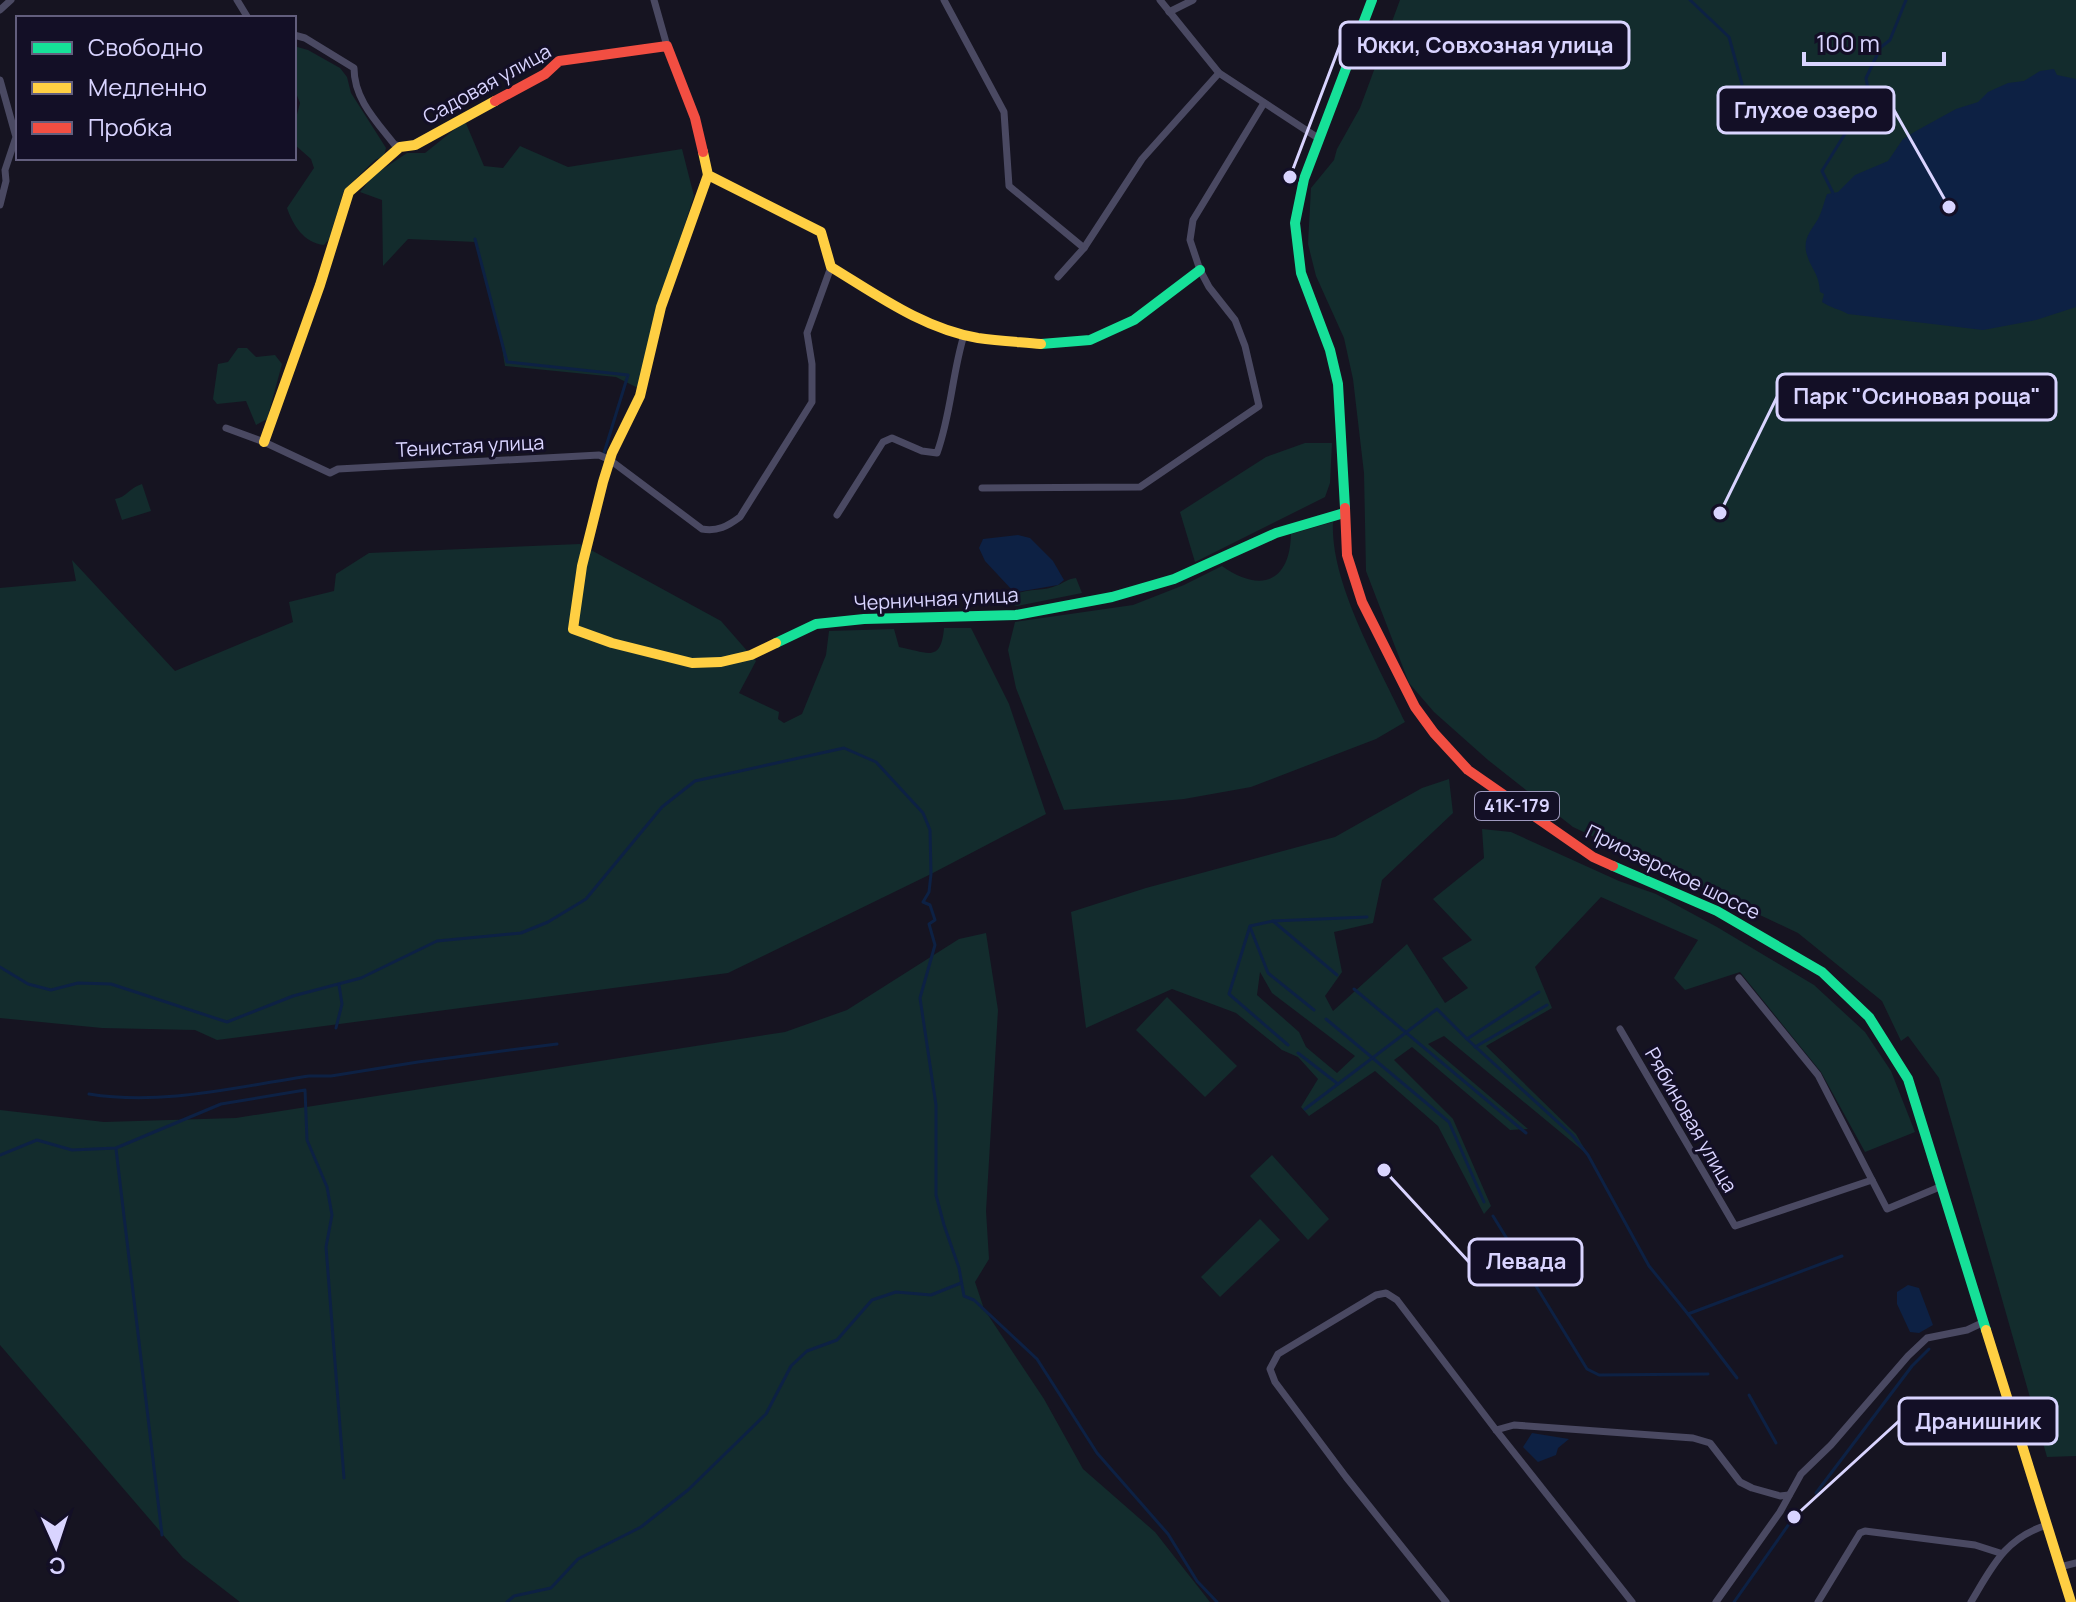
<svg xmlns="http://www.w3.org/2000/svg" width="2076" height="1602" viewBox="0 0 2076 1602" font-family="Manrope,sans-serif">
  <style>
    .green { fill: #132c2d; fill-rule: evenodd }
    .water { fill: #0d2144 }
    .lines { fill: none; stroke-linecap: round; stroke-linejoin: round }
    .stream { stroke: #0d2144; stroke-width: 3 }
    .street { stroke: #4a4962; stroke-width: 7 }
    .fast { stroke: #16e098; stroke-width: 10 }
    .slow { stroke: #ffcf43; stroke-width: 10 }
    .jam { stroke: #f24e42; stroke-width: 10 }
    .labels { text-anchor: middle; stroke-width: 6; stroke-linejoin: round; paint-order: stroke }
    .shield { fill: #130f26; stroke: #9e99be; stroke-width: 2 }
    .shield-label { font-size: 18px; font-weight: bold; fill: #d9d4ff }
    .street-label { font-size: 20px; fill: #d9d4ff; stroke: #130f26 }
    .leader { fill: none; stroke: #d9d4ff; stroke-width: 3 }
    .callout-dot { fill: #d9d4ff; stroke: #130f26; stroke-width: 3 }
    .callout { fill: #130f26; stroke: #d9d4ff; stroke-width: 3 }
    .callout-label { font-size: 22px; text-anchor: middle; font-weight: bold; fill: #d9d4ff }
  </style>
  <rect width="100%" height="100%" fill="#161421"/>
  <g class="green">
    <path d="M 1400,0 L 2076,0 L 2076,1456 L 2047,1457 L 1939,1078 L 1908,1036 L 1901,1041 L 1882,1001 L 1798,933 L 1573,827 L 1488,760 L 1434,712 L 1409,683 L 1366,571 L 1364,473 L 1353,379 L 1344,338 L 1316,276 L 1308,244 L 1311,188 L 1334,160 L 1337,149 L 1360,108 Z"/>
    <path d="M 294,46 L 308,50 L 340,68 L 347,77 L 351,93 L 386,148 L 384,156 L 375,160 L 344,190 L 329,239 L 324,245 C 304,243 293,225 287,208 L 314,168 L 311,159 L 294,144 L 294,126 L 300,103 L 294,88 Z"/>
    <path d="M 465,121 L 484,166 L 503,168 L 520,146 L 568,167 L 682,149 L 694,196 L 652,325 L 638,388 L 616,377 L 505,366 L 500,336 L 476,242 L 408,239 L 383,266 L 382,200 L 360,192 L 374,175 L 407,153 L 425,153 Z"/>
    <path d="M 238,348 L 247,348 L 256,357 L 275,355 L 282,364 L 267,419 L 256,425 L 246,401 L 217,404 L 213,399 L 218,364 L 228,362 Z"/>
    <path d="M 1305,443 L 1332,443 L 1330,483 L 1325,497 L 1195,562 L 1180,512 L 1266,457 Z"/>
    <path d="M 142,484 L 151,511 L 122,520 L 115,499 C 127,497 129,488 142,484 Z"/>
    <path d="M 1333,522 C 1330,583 1379,666 1405,722 L 1376,739 L 1251,787 L 1184,799 L 1064,810 L 1016,688 L 1008,650 L 1015,622 L 1133,605 L 1184,585 L 1222,566 C 1260,593 1290,583 1291,534 Z"/>
    <path d="M 580,544 L 721,621 L 756,661 L 739,693 L 779,712 L 778,719 L 784,723 L 802,714 L 826,655 L 829,631 L 894,629 L 899,647 C 927,652 941,664 944,628 L 971,628 L 1009,704 L 1046,814 L 931,874 L 728,973 L 217,1040 L 195,1030 L 102,1028 L 0,1018 L 0,588 L 76,581 L 72,560 L 175,671 L 293,622 L 289,602 L 334,591 L 336,574 L 369,553 Z"/>
    <path d="M 1076,578 L 1082,593 L 1017,606 L 1010,604 L 1009,599 C 1024,586 1042,593 1058,585 C 1065,582 1068,579 1076,578 Z"/>
    <path d="M 1449,779 L 1453,813 L 1382,880 L 1373,923 L 1334,932 L 1342,972 L 1325,996 L 1333,1011 L 1407,944 L 1445,1003 L 1468,988 L 1442,958 L 1472,940 L 1433,899 L 1484,858 L 1482,829 L 1511,832 L 1619,881 L 1656,894 L 1717,927 L 1814,985 L 1865,1032 L 1891,1071 L 1915,1132 L 1865,1152 L 1821,1072 L 1740,972 L 1685,990 L 1674,978 L 1698,940 L 1601,897 L 1535,967 L 1552,1008 L 1486,1046 L 1576,1134 L 1588,1155 L 1444,1036 L 1428,1044 L 1528,1129 L 1510,1130 L 1412,1047 L 1394,1060 L 1453,1119 L 1491,1206 L 1484,1214 L 1438,1126 L 1375,1071 L 1309,1116 L 1301,1107 L 1318,1079 L 1298,1057 L 1282,1050 L 1236,1013 L 1172,989 L 1086,1028 L 1071,912 L 1146,888 L 1335,837 L 1422,788 ZM 1260,972 L 1272,993 L 1355,1056 L 1337,1073 L 1306,1047 L 1299,1032 L 1257,995 Z"/>
    <path d="M 986,933 L 998,1010 L 986,1211 L 989,1259 L 975,1282 L 984,1309 L 1044,1399 L 1083,1469 L 1155,1532 L 1210,1602 L 240,1602 L 183,1558 L 0,1345 L 0,1110 L 104,1122 L 236,1118 L 785,1032 L 847,1010 L 959,939 Z"/>
    <path d="M 1167,997 L 1237,1066 L 1205,1097 L 1136,1030 Z"/>
    <path d="M 1272,1155 L 1329,1219 L 1308,1240 L 1250,1176 Z"/>
    <path d="M 1260,1219 L 1280,1240 L 1220,1297 L 1201,1277 Z"/>
  </g>
  <g class="water">
    <path d="M 2054,69 L 2057,75 L 2076,79 L 2076,307 L 2036,320 L 1983,330 L 1848,314 C 1839,309 1831,308 1822,302 L 1824,294 L 1820,292 C 1819,273 1812,271 1807,255 C 1802,239 1811,231 1818,219 C 1822,212 1824,202 1827,194 L 1838,192 L 1855,175 L 1888,161 L 1903,139 L 1916,131 L 1956,109 L 1978,102 L 1988,92 L 2008,83 L 2024,81 L 2040,71 Z"/>
    <path d="M 1018,535 L 1030,538 L 1053,561 L 1064,580 L 1058,585 L 1017,592 L 1012,590 L 985,561 L 979,548 L 983,539 Z"/>
    <path d="M 1908,1285 L 1919,1288 L 1933,1325 L 1919,1333 L 1910,1332 L 1897,1304 L 1897,1292 Z"/>
    <path d="M 1532,1433 L 1569,1439 L 1558,1448 L 1556,1455 L 1538,1462 L 1523,1447 Z"/>
  </g>
  <g class="lines">
    <g class="stream">
      <path d="M 1690,0 L 1729,37 L 1742,84"/>
      <path d="M 1833,193 L 1822,171 L 1869,95 L 1866,78 L 1881,47 L 1890,40 L 1906,0"/>
      <path d="M 475,239 L 507,362 L 628,375 L 604,453"/>
      <path d="M 1273,921 L 1337,975"/>
      <path d="M 1250,927 L 1268,973 L 1314,1010"/>
      <path d="M 0,967 L 28,984 L 51,990 L 78,983 L 111,984 L 227,1022 L 293,996 L 361,978 L 437,941 L 521,933 L 548,922 L 586,899 L 662,807 L 695,781 L 844,748 L 876,762 L 923,813 L 930,830 L 931,874 L 929,892 L 923,902 L 930,905 L 935,920 L 929,924 L 935,945 L 920,998 L 936,1105 L 936,1195 L 944,1225 L 959,1268 L 964,1296 L 974,1300 L 1037,1359 L 1097,1453 L 1168,1534 L 1197,1581 L 1217,1602"/>
      <path d="M 1354,989 L 1526,1133"/>
      <path d="M 1326,1019 L 1449,1122 L 1484,1202"/>
      <path d="M 336,1028 L 342,1004 L 339,985"/>
      <path d="M 1467,1039 L 1572,1135 L 1588,1155 L 1649,1266 L 1688,1314 L 1842,1256"/>
      <path d="M 1288,1045 L 1229,994 L 1250,926 L 1273,921 L 1367,917"/>
      <path d="M 1475,1047 L 1547,1005"/>
      <path d="M 1298,1053 L 1338,1084"/>
      <path d="M 89,1094 C 162,1106 236,1087 309,1076 L 331,1076 L 418,1062 L 557,1044"/>
      <path d="M 1305,1109 L 1437,1009 L 1467,1039 L 1539,992"/>
      <path d="M 116,1149 L 162,1535"/>
      <path d="M 0,1155 L 37,1140 L 72,1150 L 116,1148 L 221,1104 L 305,1090 L 307,1140 L 327,1187 L 332,1215 L 326,1247 L 344,1478"/>
      <path d="M 1493,1216 L 1587,1369 L 1599,1375 L 1708,1374"/>
      <path d="M 1688,1314 L 1737,1378"/>
      <path d="M 1749,1395 L 1776,1443"/>
      <path d="M 1816,1493 L 1912,1366 L 1929,1349"/>
      <path d="M 507,1602 L 514,1596 L 551,1588 L 578,1559 L 641,1527 L 688,1490 L 766,1414 L 791,1366 L 807,1351 L 837,1340 L 872,1300 L 896,1292 L 931,1295 L 961,1283"/>
      <path d="M 1734,1602 L 1794,1517"/>
    </g>
    <g class="street">
      <path d="M 237,0 L 248,18"/>
      <path d="M 654,0 L 667,46"/>
      <path d="M 944,0 L 1004,112 L 1009,186 L 1084,248"/>
      <path d="M 1160,0 L 1219,73 L 1318,138"/>
      <path d="M 0,10 L 11,0"/>
      <path d="M 1169,12 L 1193,0"/>
      <path d="M 294,35 L 305,38 L 354,68 C 354,99 376,121 394,144 L 400,147"/>
      <path d="M 0,80 L 16,137 L 5,170 L 6,181 L 0,205"/>
      <path d="M 1058,277 L 1084,248 L 1142,159 L 1219,73"/>
      <path d="M 226,428 L 264,442 L 330,473 L 338,469 L 599,455 L 610,460 L 702,529 C 717,532 728,526 740,517 L 812,402 L 812,364 L 807,333 L 831,267"/>
      <path d="M 982,488 L 1140,487 L 1259,406 L 1245,346 L 1235,320 L 1209,287 L 1200,270 L 1190,240 L 1193,220 L 1264,103"/>
      <path d="M 837,515 L 883,442 L 892,438 L 922,451 L 937,453 C 951,415 952,374 964,335"/>
      <path d="M 1739,978 L 1818,1075 L 1872,1180"/>
      <path d="M 1620,1029 L 1735,1226 L 1872,1180 L 1887,1209 L 1942,1186"/>
      <path d="M 1496,1430 L 1514,1425 L 1693,1438 L 1710,1443 L 1740,1482 L 1752,1488 L 1780,1496 L 1789,1495"/>
      <path d="M 2060,1567 L 2076,1563"/>
      <path d="M 1446,1602 L 1346,1477 L 1275,1382 L 1270,1369 L 1278,1354 L 1376,1295 L 1386,1293 L 1397,1300 L 1496,1430 L 1632,1602"/>
      <path d="M 1716,1602 L 1780,1512 L 1801,1474 L 1831,1445 L 1908,1356 L 1927,1338 L 1967,1330 L 1984,1322"/>
      <path d="M 1818,1602 L 1860,1533 L 1865,1531 L 1975,1545 L 2000,1553"/>
      <path d="M 1971,1602 C 1992,1567 2005,1538 2047,1525"/>
    </g>
    <g class="fast">
      <path d="M 1041,344 L 1090,340 L 1134,320 L 1200,270"/>
      <path d="M 1345,508 L 1338,384 L 1330,350 L 1301,273 L 1295,223 L 1304,179 L 1372,0"/>
      <path d="M 776,643 L 816,624 L 864,619 L 1016,615 L 1112,597 L 1174,579 L 1276,533 L 1344,513"/>
      <path d="M 1613,866 L 1717,911 L 1822,972 L 1869,1017 L 1908,1079 L 1986,1330"/>
    </g>
    <g class="slow">
      <path d="M 703,152 L 708,175 L 821,232 L 831,267 C 877,295 924,329 978,338 C 999,341 1020,342 1041,344"/>
      <path d="M 708,175 L 661,307 L 640,396 L 612,453 L 603,482 L 582,566 L 573,629 L 612,643 L 692,663 L 721,662 L 751,655 L 776,643"/>
      <path d="M 264,442 L 320,285 L 349,192 L 400,147 L 415,145 L 495,101"/>
      <path d="M 1986,1330 L 2071,1602"/>
    </g>
    <g class="jam">
      <path d="M 495,101 L 545,74 L 559,61 L 667,46 L 695,118 L 703,152"/>
      <path d="M 1345,508 L 1347,555 L 1362,602 L 1415,707 L 1434,733 L 1468,770 L 1593,857 L 1613,866"/>
    </g>
  </g>
  <g class="labels">
    <rect class="shield" x="1475" y="792" width="84" height="28" rx="6"/>
    <g class="shield-label">
      <text x="1517" y="812">41К-179</text>
    </g>
    <g class="street-label">
      <text transform="translate(487 84) rotate(-29)" y="7">Садовая улица</text>
      <text transform="translate(470 446) rotate(-3)" y="7">Тенистая улица</text>
      <text transform="translate(936 599) rotate(-3)" y="7">Черничная улица</text>
      <text transform="translate(1673 872) rotate(26)" y="7">Приозерское шоссе</text>
      <text transform="translate(1691 1120) rotate(60)" y="7">Рябиновая улица</text>
    </g>
  </g>
  <path class="leader" d="M1290 177L1340 45M1949 207L1894 110M1720 513L1777 397M1384 1170L1469 1262M1794 1517L1899 1421"/>
  <g class="callout-dot">
    <circle cx="1290" cy="177" r="8"/>
    <circle cx="1949" cy="207" r="8"/>
    <circle cx="1720" cy="513" r="8"/>
    <circle cx="1384" cy="1170" r="8"/>
    <circle cx="1794" cy="1517" r="8"/>
  </g>
  <g class="callout">
    <rect x="1340" y="22" width="289" height="46" rx="8"/>
    <rect x="1718" y="87" width="176" height="46" rx="8"/>
    <rect x="1777" y="374" width="279" height="46" rx="8"/>
    <rect x="1469" y="1239" width="113" height="46" rx="8"/>
    <rect x="1899" y="1398" width="158" height="46" rx="8"/>
  </g>
  <g class="callout-label">
    <text x="1485" y="53">Юкки, Совхозная улица</text>
    <text x="1806" y="118">Глухое озеро</text>
    <text x="1917" y="404">Парк "Осиновая роща"</text>
    <text x="1526" y="1269">Левада</text>
    <text x="1978" y="1429">Дранишник</text>
  </g>
  <rect x="16" y="16" width="280" height="144" fill="#130f26" stroke="#625e7d" stroke-width="2"/>
  <rect x="32" y="42" width="40" height="12" fill="#16e098" stroke="#625e7d" stroke-width="2"/>
  <text x="88" y="56" font-size="24" fill="#d9d4ff">Свободно</text>
  <rect x="32" y="82" width="40" height="12" fill="#ffcf43" stroke="#625e7d" stroke-width="2"/>
  <text x="88" y="96" font-size="24" fill="#d9d4ff">Медленно</text>
  <rect x="32" y="122" width="40" height="12" fill="#f24e42" stroke="#625e7d" stroke-width="2"/>
  <text x="88" y="136" font-size="24" fill="#d9d4ff">Пробка</text>
  <g transform="translate(56 1546) rotate(177)" stroke="#130f26" stroke-width="6" paint-order="stroke">
  <path d="M0-6L14 30L0 20L-14 30Z" fill="#d9d4ff"/>
  <text y="-12" font-size="22" font-weight="bold" text-anchor="middle" fill="#d9d4ff">С</text>
  </g>
  <path d="M1804 52v12h140v-12" fill="none" stroke="#d9d4ff" stroke-width="4"/>
  <text x="1816" y="52" font-size="24" fill="#d9d4ff" stroke="#130f26" stroke-width="6" paint-order="stroke">100 m</text>
</svg>
